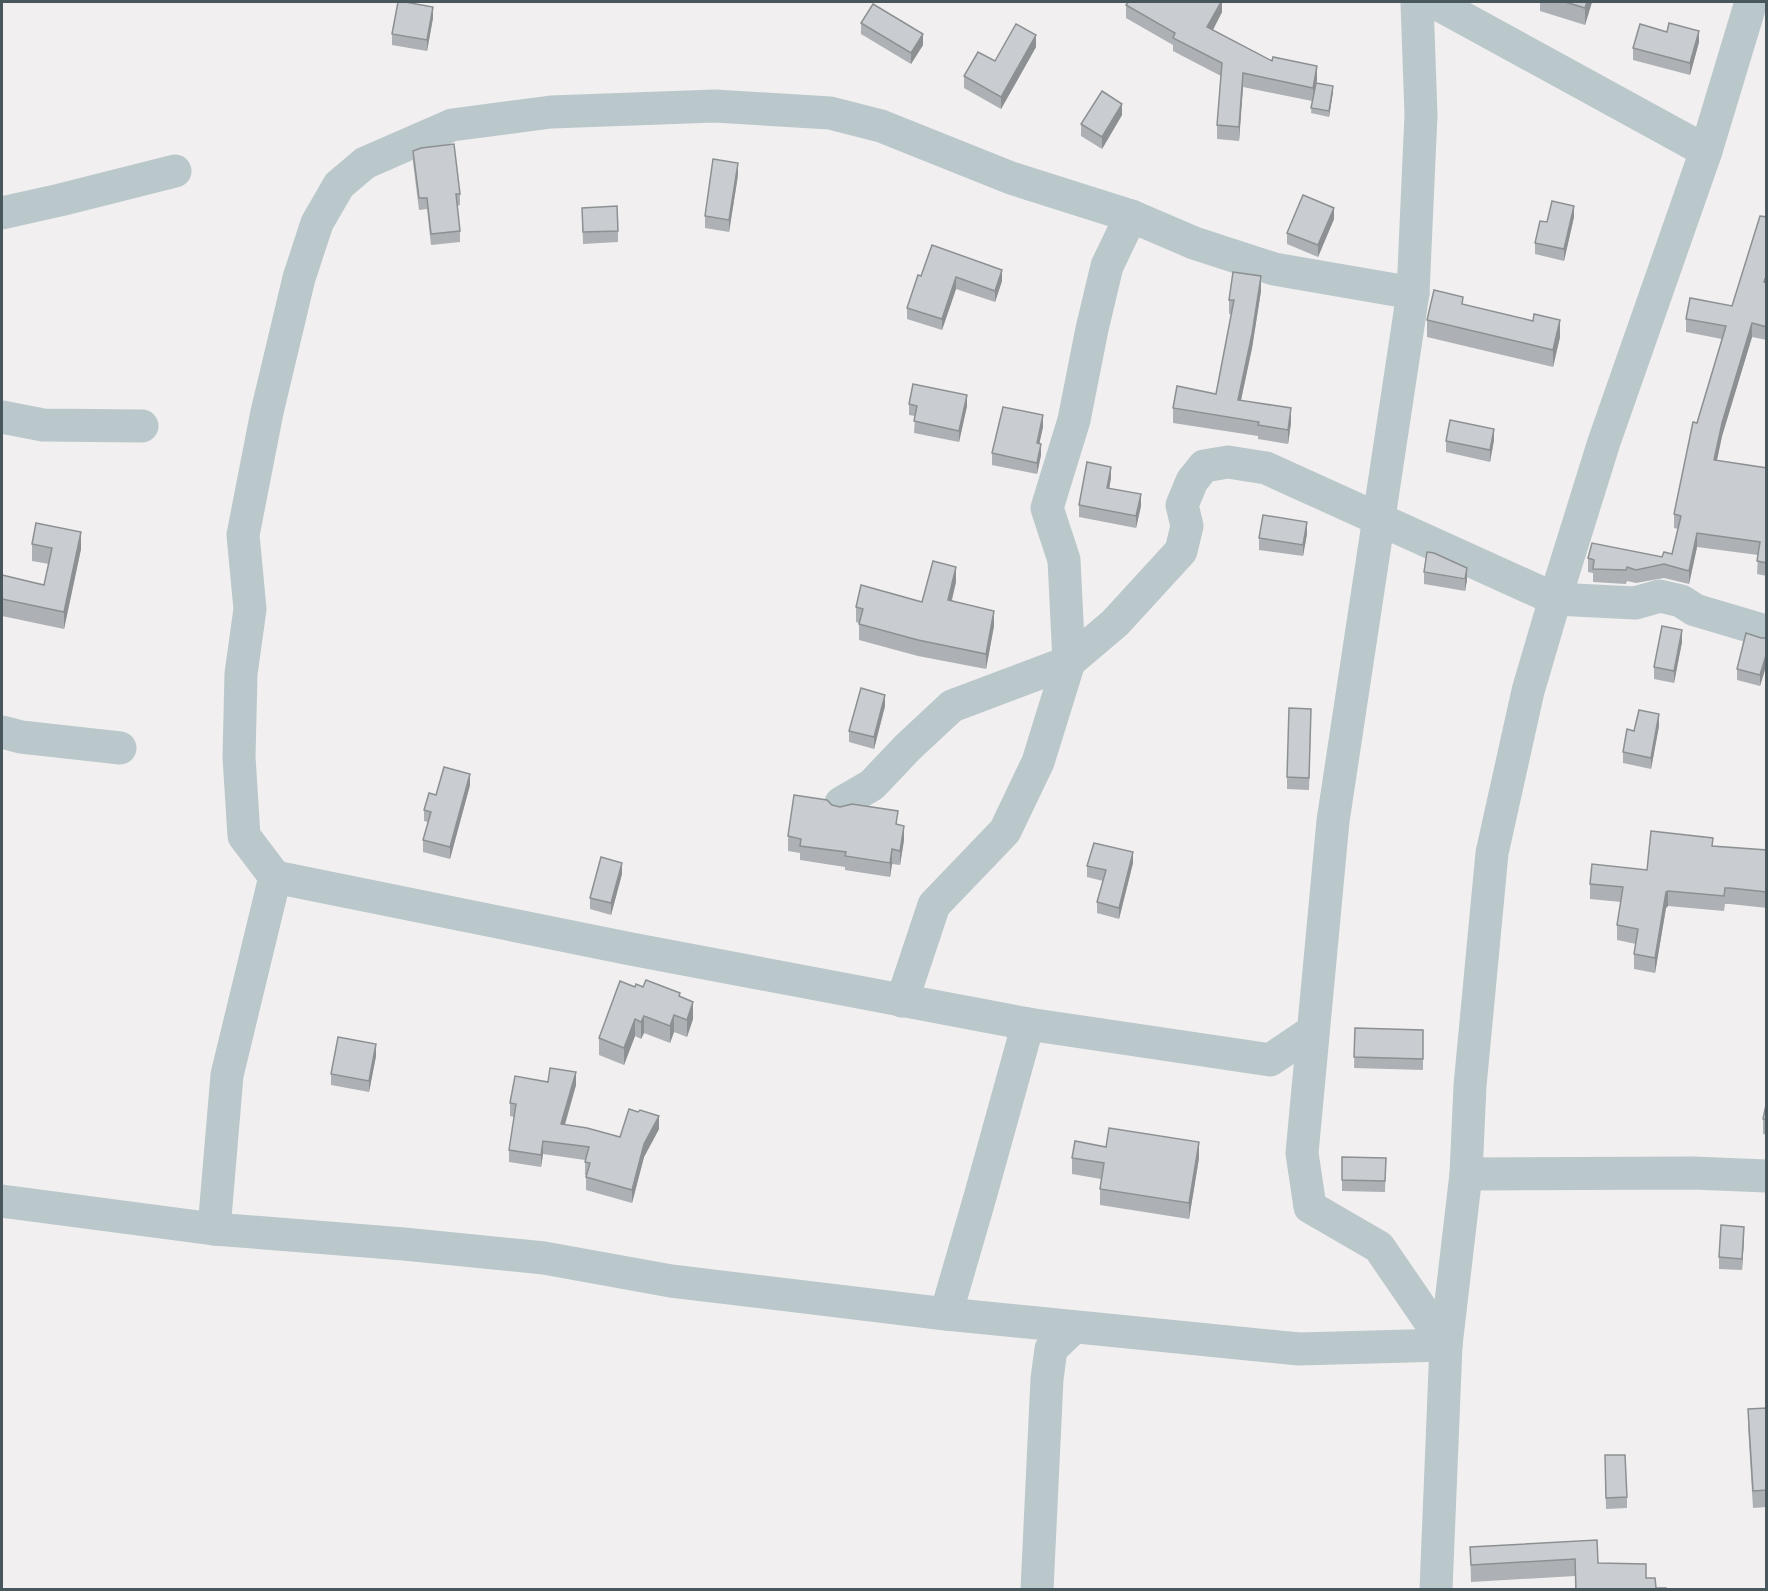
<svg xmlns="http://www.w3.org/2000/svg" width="1768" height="1591" viewBox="0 0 1768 1591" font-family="'IBM Plex Sans',sans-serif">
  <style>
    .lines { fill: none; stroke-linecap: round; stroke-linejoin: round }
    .minor { stroke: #bac7cb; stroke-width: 33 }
    .wall { fill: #adb0b4 }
    .shaded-wall { fill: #8d9092 }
    .building { fill: #c9cdd1; stroke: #8d9092; stroke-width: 1.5 }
  </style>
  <rect width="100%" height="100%" fill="#f1efef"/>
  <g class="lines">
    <g class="minor">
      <path d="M 1417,2 L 1421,115 L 1413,293 L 1333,821 L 1302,1153 L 1310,1207 L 1379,1247 L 1446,1345"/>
      <path d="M 1434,2 L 1706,151"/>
      <path d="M 2,213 L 60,200 L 175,171"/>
      <path d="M 2,417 L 43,425 L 142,426"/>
      <path d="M 2,732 L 21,737 L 120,748"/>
      <path d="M 841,803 L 872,785 L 907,748 L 952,706 L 1069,662 L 1115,623 L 1181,551 L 1187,526 L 1182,505 L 1192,481 L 1204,466 L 1228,462 L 1266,468 L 1555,599 L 1635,603 L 1660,596 L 1681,601 L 1695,610 L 1766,631"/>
      <path d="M 275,877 L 631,949 L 1028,1024 L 1270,1060 L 1313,1031"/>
      <path d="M 902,1001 L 934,905 L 1005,831 L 1038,762 L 1069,662 L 1064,560 L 1047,508 L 1074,420 L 1092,329 L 1107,266 L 1131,216"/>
      <path d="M 1466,1174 L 1693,1173 L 1766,1176"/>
      <path d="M 2,1201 L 214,1229 L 404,1244 L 544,1258 L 671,1281 L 946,1314 L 1299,1349 L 1446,1345"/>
      <path d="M 214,1229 L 227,1075 L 275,877 L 244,836 L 239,757 L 241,674 L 250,609 L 243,535 L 267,412 L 299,278 L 317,223 L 339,185 L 365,163 L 452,125 L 551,112 L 715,106 L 830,113 L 881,126 L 1011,178 L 1131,216 L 1194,243 L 1274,269 L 1413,293"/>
      <path d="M 946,1314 L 980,1197 L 1028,1024"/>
      <path d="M 1037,1590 L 1047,1379 L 1051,1349 L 1074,1327"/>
      <path d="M 1436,1590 L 1446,1345 L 1466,1174 L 1470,1086 L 1492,853 L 1528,691 L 1555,599 L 1604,442 L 1706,151 L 1751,2"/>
    </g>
  </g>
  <g class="wall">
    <path d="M 1222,2 L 1222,12 L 1213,30 L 1272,61 L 1317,80 L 1316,83 L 1333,92 L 1329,117 L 1311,113 L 1312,101 L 1243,87 L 1239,141 L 1217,139 L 1217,125 L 1221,76 L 1173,51 L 1173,45 L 1126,18 L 1126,5 Z"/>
    <path d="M 1540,2 L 1592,2 L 1585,25 L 1540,11 Z"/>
    <path d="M 433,18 L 427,51 L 392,45 L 392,34 Z"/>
    <path d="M 861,23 L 923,45 L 911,64 L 861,34 Z"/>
    <path d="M 1699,42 L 1690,75 L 1633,60 L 1633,48 Z"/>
    <path d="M 1036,47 L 1001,109 L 964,88 L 964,76 L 995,61 Z"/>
    <path d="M 1122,115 L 1102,149 L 1081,136 L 1081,124 Z"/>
    <path d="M 413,151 L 460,194 L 460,205 L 457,206 L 460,231 L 460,242 L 431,245 L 427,209 L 419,210 L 413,162 Z"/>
    <path d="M 738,175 L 729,232 L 705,228 L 705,216 Z"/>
    <path d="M 582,208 L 618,231 L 618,242 L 583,244 Z"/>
    <path d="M 1574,217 L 1564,261 L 1535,254 L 1535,243 L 1547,222 Z"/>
    <path d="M 1767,217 L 1767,340 L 1752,337 L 1722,436 L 1717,460 L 1767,468 L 1767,576 L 1757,574 L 1758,555 L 1697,547 L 1689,584 L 1664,578 L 1636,583 L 1627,581 L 1626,584 L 1593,582 L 1593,573 L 1588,572 L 1588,558 L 1662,557 L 1672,554 L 1678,529 L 1674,528 L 1674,514 L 1697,423 L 1722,339 L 1686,332 L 1686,319 L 1732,306 Z"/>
    <path d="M 1334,219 L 1318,257 L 1287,244 L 1287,233 Z"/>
    <path d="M 932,245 L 1002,281 L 995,302 L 956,289 L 942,330 L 907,319 L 907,308 L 921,276 Z"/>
    <path d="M 1261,291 L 1252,348 L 1241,400 L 1291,423 L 1288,444 L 1258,439 L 1258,436 L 1173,423 L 1173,408 L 1216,394 L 1231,314 L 1229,314 L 1229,300 Z"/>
    <path d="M 1463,304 L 1533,321 L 1560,337 L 1553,367 L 1427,337 L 1427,320 Z"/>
    <path d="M 909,404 L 967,406 L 959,442 L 914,433 L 915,416 L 909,415 Z"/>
    <path d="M 1043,427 L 1039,444 L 1041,455 L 1037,474 L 992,465 L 992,453 Z"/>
    <path d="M 1494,440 L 1490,462 L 1446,452 L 1446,441 Z"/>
    <path d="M 1111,478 L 1109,489 L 1141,506 L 1136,528 L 1079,517 L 1079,505 Z"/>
    <path d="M 1307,534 L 1303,556 L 1259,550 L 1259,538 Z"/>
    <path d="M 32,544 L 81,549 L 64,629 L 2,616 L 2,575 L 44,585 L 49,564 L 32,561 Z"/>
    <path d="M 1424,572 L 1467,580 L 1465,591 L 1424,584 Z"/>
    <path d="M 956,582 L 952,600 L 994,626 L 986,669 L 918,656 L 859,640 L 859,623 L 856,622 L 856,607 L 922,602 Z"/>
    <path d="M 1767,638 L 1767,663 L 1760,686 L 1737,680 L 1737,669 Z"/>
    <path d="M 1682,642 L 1674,683 L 1654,679 L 1654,667 Z"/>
    <path d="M 885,706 L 874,749 L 849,742 L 849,731 Z"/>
    <path d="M 1311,720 L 1309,790 L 1287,789 L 1287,777 Z"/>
    <path d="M 1659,726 L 1651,769 L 1623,763 L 1623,752 L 1634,731 Z"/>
    <path d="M 470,785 L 450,859 L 423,852 L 423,840 L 428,822 L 424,821 L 424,810 L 436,795 Z"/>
    <path d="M 832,805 L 898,825 L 904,840 L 900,865 L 892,864 L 890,877 L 845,870 L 845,867 L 800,860 L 800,853 L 788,851 L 788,836 Z"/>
    <path d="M 1713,846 L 1767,850 L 1767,908 L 1730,904 L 1725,904 L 1724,911 L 1668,906 L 1666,908 L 1655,973 L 1634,969 L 1634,954 L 1636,944 L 1617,940 L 1617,925 L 1621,902 L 1590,899 L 1590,884 L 1647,870 Z"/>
    <path d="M 1133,863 L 1119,919 L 1097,913 L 1097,902 L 1103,881 L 1087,877 L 1087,866 Z"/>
    <path d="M 622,874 L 611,915 L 590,909 L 590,898 Z"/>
    <path d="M 635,987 L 643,987 L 680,997 L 693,1019 L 687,1037 L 674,1032 L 670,1043 L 644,1033 L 641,1039 L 635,1036 L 624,1065 L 599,1055 L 599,1038 Z"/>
    <path d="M 1355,1028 L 1423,1030 L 1423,1070 L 1354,1068 Z"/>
    <path d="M 376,1056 L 369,1092 L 331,1085 L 331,1074 Z"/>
    <path d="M 548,1082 L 576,1085 L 565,1125 L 620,1137 L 659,1129 L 644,1157 L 632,1203 L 586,1190 L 586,1175 L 585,1175 L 585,1160 L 543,1154 L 541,1167 L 509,1162 L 509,1150 L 514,1117 L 510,1116 L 510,1103 Z"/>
    <path d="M 1767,1100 L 1767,1135 L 1763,1134 L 1763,1119 Z"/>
    <path d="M 1106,1147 L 1199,1158 L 1189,1219 L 1100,1205 L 1100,1189 L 1101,1179 L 1072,1174 L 1072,1158 Z"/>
    <path d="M 1342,1157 L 1386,1158 L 1385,1192 L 1342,1191 Z"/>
    <path d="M 1744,1238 L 1742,1270 L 1719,1269 L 1719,1257 Z"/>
    <path d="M 1767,1408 L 1767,1507 L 1753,1508 L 1748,1426 L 1748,1409 Z"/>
    <path d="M 1605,1455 L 1627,1497 L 1627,1508 L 1606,1509 Z"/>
    <path d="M 1597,1540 L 1598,1563 L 1646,1578 L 1656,1588 L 1666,1590 L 1575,1590 L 1575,1576 L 1471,1582 L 1470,1547 Z"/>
  </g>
  <g class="shaded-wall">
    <path d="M 1221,2 L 1222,2 L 1222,12 L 1207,41 L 1207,27 Z"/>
    <path d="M 1587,2 L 1592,2 L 1585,25 L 1585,8 Z"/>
    <path d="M 433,7 L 433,18 L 427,51 L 427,40 Z"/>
    <path d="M 1699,31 L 1699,42 L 1690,75 L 1690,63 Z"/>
    <path d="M 923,34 L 923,45 L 911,64 L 911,53 Z"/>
    <path d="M 1036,35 L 1036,47 L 1001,109 L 1001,97 Z"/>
    <path d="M 1317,66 L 1317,80 L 1313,101 L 1313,88 Z"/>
    <path d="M 1243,73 L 1243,87 L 1239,141 L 1239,127 Z"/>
    <path d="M 1333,86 L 1333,92 L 1329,117 L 1329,111 Z"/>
    <path d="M 1122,104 L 1122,115 L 1102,149 L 1102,137 Z"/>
    <path d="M 738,163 L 738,175 L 729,232 L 729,220 Z"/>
    <path d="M 1574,206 L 1574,217 L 1564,261 L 1564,249 Z"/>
    <path d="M 1334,208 L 1334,219 L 1318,257 L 1318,245 Z"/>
    <path d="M 1002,270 L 1002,281 L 995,302 L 995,291 Z"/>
    <path d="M 1261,276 L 1261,291 L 1252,348 L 1238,414 L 1238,400 Z"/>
    <path d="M 956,277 L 956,289 L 942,330 L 942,319 Z"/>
    <path d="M 1560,320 L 1560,337 L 1553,367 L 1553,350 Z"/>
    <path d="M 1752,323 L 1752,337 L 1722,436 L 1714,474 L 1714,460 L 1722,423 Z"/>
    <path d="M 967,395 L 967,406 L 959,442 L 959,431 Z"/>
    <path d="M 1291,408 L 1291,423 L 1288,444 L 1288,430 Z"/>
    <path d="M 1043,415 L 1043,427 L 1037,454 L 1037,443 Z"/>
    <path d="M 1494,429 L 1494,440 L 1490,462 L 1490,450 Z"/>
    <path d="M 1041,444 L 1041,455 L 1037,474 L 1037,463 Z"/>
    <path d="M 1111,467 L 1111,478 L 1107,500 L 1107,488 Z"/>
    <path d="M 1141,494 L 1141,506 L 1136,528 L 1136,516 Z"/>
    <path d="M 1307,522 L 1307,534 L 1303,556 L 1303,545 Z"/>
    <path d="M 81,532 L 81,549 L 64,629 L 64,612 Z"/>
    <path d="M 1697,533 L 1697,547 L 1689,584 L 1689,571 Z"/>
    <path d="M 956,567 L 956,582 L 948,615 L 948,600 Z"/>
    <path d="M 1467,568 L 1467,580 L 1465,591 L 1465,579 Z"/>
    <path d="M 994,611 L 994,626 L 986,669 L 986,654 Z"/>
    <path d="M 1682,630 L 1682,642 L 1674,683 L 1674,671 Z"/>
    <path d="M 1767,652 L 1767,663 L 1760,686 L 1760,675 Z"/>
    <path d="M 885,695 L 885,706 L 874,749 L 874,737 Z"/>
    <path d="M 1659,714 L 1659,726 L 1651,769 L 1651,758 Z"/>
    <path d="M 470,774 L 470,785 L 450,859 L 450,847 Z"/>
    <path d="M 904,826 L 904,840 L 900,865 L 900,851 Z"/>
    <path d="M 892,849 L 892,864 L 890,877 L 890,863 Z"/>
    <path d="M 1133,852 L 1133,863 L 1119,919 L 1119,908 Z"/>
    <path d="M 622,863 L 622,874 L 611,915 L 611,903 Z"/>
    <path d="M 1668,891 L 1668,906 L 1666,908 L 1655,973 L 1655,958 L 1666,892 Z"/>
    <path d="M 693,1002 L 693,1019 L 687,1037 L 687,1020 Z"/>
    <path d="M 674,1015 L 674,1032 L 670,1043 L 670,1026 Z"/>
    <path d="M 644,1016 L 644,1033 L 641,1039 L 641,1022 Z"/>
    <path d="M 635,1019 L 635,1036 L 624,1065 L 624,1048 Z"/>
    <path d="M 376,1044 L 376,1056 L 369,1092 L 369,1081 Z"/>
    <path d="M 576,1072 L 576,1085 L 561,1137 L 561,1124 Z"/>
    <path d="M 659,1116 L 659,1129 L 644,1157 L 632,1203 L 632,1190 L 644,1144 Z"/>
    <path d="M 543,1141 L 543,1154 L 541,1167 L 541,1155 Z"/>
    <path d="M 1199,1142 L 1199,1158 L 1189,1219 L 1189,1203 Z"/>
    <path d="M 1744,1227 L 1744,1238 L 1742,1270 L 1742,1259 Z"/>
  </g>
  <g class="building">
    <path d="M 398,2 L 405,2 L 433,7 L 427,40 L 392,34 Z"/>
    <path d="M 1128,2 L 1221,2 L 1207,27 L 1272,61 L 1273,57 L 1317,66 L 1313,88 L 1243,73 L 1239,127 L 1217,125 L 1222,63 L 1173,38 L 1175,33 L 1126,5 Z"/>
    <path d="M 1565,2 L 1587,2 L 1585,8 Z"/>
    <path d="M 873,4 L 923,34 L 911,53 L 861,23 Z"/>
    <path d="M 1669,23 L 1699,31 L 1690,63 L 1633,48 L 1640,24 L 1667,32 Z"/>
    <path d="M 1016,24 L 1036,35 L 1001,97 L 964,76 L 978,52 L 995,61 Z"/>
    <path d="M 1316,83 L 1333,86 L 1329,111 L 1311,108 Z"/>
    <path d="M 1102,91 L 1122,104 L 1102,137 L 1081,124 Z"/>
    <path d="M 454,144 L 460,194 L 456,194 L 460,231 L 431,234 L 427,198 L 419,198 L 413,151 L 421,148 Z"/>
    <path d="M 713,159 L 738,163 L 729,220 L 705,216 Z"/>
    <path d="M 1303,195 L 1334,208 L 1318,245 L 1287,233 Z"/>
    <path d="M 1552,201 L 1574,206 L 1564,249 L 1535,243 L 1540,221 L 1547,222 Z"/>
    <path d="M 617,206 L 618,231 L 583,232 L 582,208 Z"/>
    <path d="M 1760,216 L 1767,217 L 1767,273 L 1764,282 L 1767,283 L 1767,327 L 1752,323 L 1722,423 L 1714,460 L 1767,468 L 1767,563 L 1757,561 L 1760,542 L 1697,533 L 1689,571 L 1664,564 L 1636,570 L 1627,567 L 1626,570 L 1593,569 L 1594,560 L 1588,558 L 1592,543 L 1662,557 L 1664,552 L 1672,554 L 1681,516 L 1674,514 L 1693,422 L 1697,423 L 1726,326 L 1686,319 L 1690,298 L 1732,306 Z"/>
    <path d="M 932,245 L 1002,270 L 995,291 L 956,277 L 942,319 L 907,308 L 918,275 L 921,276 Z"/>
    <path d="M 1233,272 L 1261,276 L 1252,334 L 1238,400 L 1291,408 L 1288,430 L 1258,425 L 1259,422 L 1173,408 L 1177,386 L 1216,394 L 1234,300 L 1229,300 Z"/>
    <path d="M 1434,290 L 1463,297 L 1462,304 L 1533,321 L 1534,314 L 1560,320 L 1553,350 L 1427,320 Z"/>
    <path d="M 913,384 L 967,395 L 959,431 L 914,421 L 917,406 L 909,404 Z"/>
    <path d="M 1003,407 L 1043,415 L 1037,443 L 1041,444 L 1037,463 L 992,453 Z"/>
    <path d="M 1450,420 L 1494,429 L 1490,450 L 1446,441 Z"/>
    <path d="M 1087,462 L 1111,467 L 1107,488 L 1141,494 L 1136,516 L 1079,505 Z"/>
    <path d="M 1263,515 L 1307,522 L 1303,545 L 1259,538 Z"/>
    <path d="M 36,523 L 81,532 L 64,612 L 2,599 L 2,575 L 44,585 L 52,548 L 32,544 Z"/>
    <path d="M 1427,552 L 1434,553 L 1467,568 L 1465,579 L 1424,572 Z"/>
    <path d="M 933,561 L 956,567 L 948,600 L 994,611 L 986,654 L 918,640 L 859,624 L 863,609 L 856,607 L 861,585 L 922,602 Z"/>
    <path d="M 1662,626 L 1682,630 L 1674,671 L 1654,667 Z"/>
    <path d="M 1746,633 L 1761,638 L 1767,638 L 1767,652 L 1760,675 L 1737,669 Z"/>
    <path d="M 861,688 L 885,695 L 874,737 L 849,731 Z"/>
    <path d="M 1289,708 L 1311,709 L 1309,778 L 1287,777 Z"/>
    <path d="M 1639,710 L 1659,714 L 1651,758 L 1623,752 L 1627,729 L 1634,731 Z"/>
    <path d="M 444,767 L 470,774 L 450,847 L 423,840 L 431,812 L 424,810 L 429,793 L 436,795 Z"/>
    <path d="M 794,795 L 827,800 L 832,805 L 840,807 L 852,804 L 898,811 L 896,824 L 904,826 L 900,851 L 892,849 L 890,863 L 845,856 L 846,852 L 800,846 L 801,839 L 788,836 Z"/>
    <path d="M 1651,831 L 1713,838 L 1712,846 L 1767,850 L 1767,892 L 1730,888 L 1725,888 L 1724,896 L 1668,891 L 1666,892 L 1655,958 L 1634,954 L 1638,929 L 1617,925 L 1623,887 L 1590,884 L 1592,864 L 1647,870 Z"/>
    <path d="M 1094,843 L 1133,852 L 1119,908 L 1097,902 L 1106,870 L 1087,866 Z"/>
    <path d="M 601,857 L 622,863 L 611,903 L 590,898 Z"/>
    <path d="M 646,980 L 680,993 L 679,996 L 693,1002 L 687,1020 L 674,1015 L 670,1026 L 644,1016 L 641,1022 L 635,1019 L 624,1048 L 599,1038 L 620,981 L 635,987 L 636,984 L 643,987 Z"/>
    <path d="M 1355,1028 L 1423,1030 L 1423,1059 L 1354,1057 Z"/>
    <path d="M 338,1037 L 376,1044 L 369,1081 L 331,1074 Z"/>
    <path d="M 550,1068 L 576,1072 L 561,1124 L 587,1128 L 620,1137 L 629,1109 L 638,1112 L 640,1110 L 659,1116 L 644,1144 L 632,1190 L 586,1177 L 590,1163 L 585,1162 L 589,1147 L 543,1141 L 541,1155 L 509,1150 L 516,1104 L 510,1103 L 515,1076 L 548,1082 Z"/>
    <path d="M 1767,1100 L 1767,1120 L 1763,1119 Z"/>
    <path d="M 1109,1128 L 1199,1142 L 1189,1203 L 1100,1189 L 1104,1163 L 1072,1158 L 1075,1141 L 1106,1147 Z"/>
    <path d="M 1342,1157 L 1386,1158 L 1385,1181 L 1342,1180 Z"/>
    <path d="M 1721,1225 L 1744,1227 L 1742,1259 L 1719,1257 Z"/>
    <path d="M 1767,1408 L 1767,1490 L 1753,1491 L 1748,1409 Z"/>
    <path d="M 1605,1455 L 1625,1455 L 1627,1497 L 1606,1498 Z"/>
    <path d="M 1597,1540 L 1598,1563 L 1646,1564 L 1646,1578 L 1655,1578 L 1656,1588 L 1666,1588 L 1666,1590 L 1576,1590 L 1575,1559 L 1471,1565 L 1470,1547 Z"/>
  </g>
  <rect width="1768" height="1591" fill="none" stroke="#47575c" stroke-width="6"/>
</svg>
